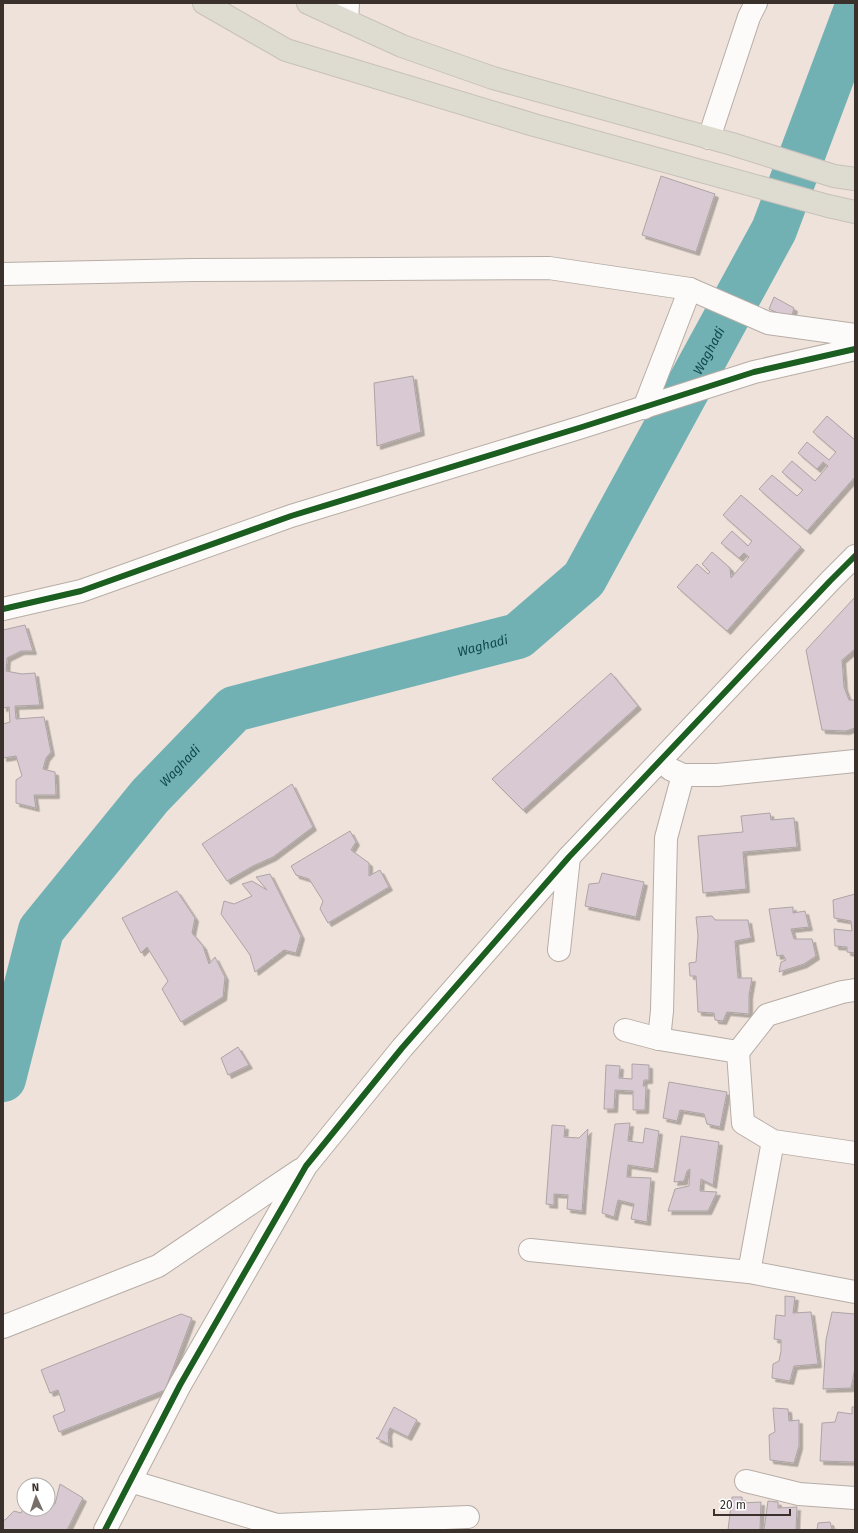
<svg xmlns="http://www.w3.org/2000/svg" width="858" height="1533" viewBox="0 0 858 1533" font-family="'Fira Sans',sans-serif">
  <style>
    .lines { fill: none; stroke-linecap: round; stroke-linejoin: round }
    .river { stroke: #72b1b3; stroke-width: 46 }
    .building { fill: #d8c9d2; stroke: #ada4a5; filter: url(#shadow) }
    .minor-casing { stroke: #b6ada7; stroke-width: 24 }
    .tertiary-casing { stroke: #b6ada7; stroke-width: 24 }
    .primary-casing { stroke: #c7c0bc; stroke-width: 24 }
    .minor { stroke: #fdfbf9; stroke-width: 22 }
    .tertiary { stroke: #fdfbf9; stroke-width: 22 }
    .primary { stroke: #dedbd1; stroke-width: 22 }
    .cycleway-casing { stroke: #fff; stroke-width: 8 }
    .cycleway { stroke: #1b5e20; stroke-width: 6 }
    .labels { text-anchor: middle; stroke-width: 3; stroke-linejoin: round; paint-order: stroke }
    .water-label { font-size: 13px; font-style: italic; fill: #0f484b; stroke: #fff }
  </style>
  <defs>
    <filter id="shadow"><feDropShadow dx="3.5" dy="3.5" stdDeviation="0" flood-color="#0004"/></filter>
  </defs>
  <rect width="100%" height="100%" fill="#efe2da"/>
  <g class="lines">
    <path class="river" id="s1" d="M 3,1079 L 41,930 L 150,796 L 234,709 L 518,636 L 584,579 L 774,230 L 855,14"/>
  </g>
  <g class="building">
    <path d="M 661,176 L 715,194 L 696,252 L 642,235 Z"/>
    <path d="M 774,297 L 794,308 L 791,319 L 769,309 Z"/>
    <path d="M 413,376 L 421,432 L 377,446 L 374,383 Z"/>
    <path d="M 827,416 L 855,440 L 855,477 L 807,531 L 759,489 L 772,475 L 797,496 L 803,490 L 782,472 L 792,461 L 815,481 L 828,466 L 823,462 L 817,469 L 798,453 L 807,442 L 829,460 L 836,452 L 813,432 Z"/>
    <path d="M 741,495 L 801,547 L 727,631 L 677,587 L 697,564 L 708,574 L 710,572 L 702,564 L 712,552 L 730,568 L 731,578 L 749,557 L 744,553 L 739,558 L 721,543 L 732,531 L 748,546 L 752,541 L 723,515 Z"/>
    <path d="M 855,597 L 855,649 L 842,660 L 844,687 L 849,700 L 855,700 L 855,728 L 846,731 L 822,730 L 806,650 Z"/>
    <path d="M 25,625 L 33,651 L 21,651 L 7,658 L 6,671 L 22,674 L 35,673 L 40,705 L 15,706 L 16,719 L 44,717 L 51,752 L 46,758 L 43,769 L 55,772 L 56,795 L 34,795 L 36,808 L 16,803 L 16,780 L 22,776 L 16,756 L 3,758 L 3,724 L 10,722 L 9,707 L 3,708 L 3,630 Z"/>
    <path d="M 611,673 L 638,706 L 523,810 L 492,779 Z"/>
    <path d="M 292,784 L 313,827 L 273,857 L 253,866 L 227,881 L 202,844 Z"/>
    <path d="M 770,813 L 771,820 L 794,818 L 797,847 L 743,852 L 746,889 L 703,893 L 698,836 L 743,832 L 741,816 Z"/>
    <path d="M 350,831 L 356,842 L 351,850 L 369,863 L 369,876 L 380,870 L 389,887 L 328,923 L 320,909 L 323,901 L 309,879 L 296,875 L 291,866 Z"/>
    <path d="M 602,873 L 644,882 L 636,917 L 585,906 L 589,884 L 599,883 Z"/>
    <path d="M 270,874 L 301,936 L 296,953 L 284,950 L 255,972 L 250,955 L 221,914 L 224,901 L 234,904 L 252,896 L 242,884 L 252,881 L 267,890 L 256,877 Z"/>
    <path d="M 177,891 L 195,918 L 192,933 L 203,946 L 209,964 L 215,957 L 225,977 L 223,997 L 181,1022 L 162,989 L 168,981 L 147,947 L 141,953 L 122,918 Z"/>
    <path d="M 855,894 L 855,953 L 847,952 L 847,947 L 835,946 L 834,929 L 852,931 L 851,921 L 834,918 L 833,900 Z"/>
    <path d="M 793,907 L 793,913 L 805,911 L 809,927 L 791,929 L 794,939 L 812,939 L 816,956 L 804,964 L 779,972 L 781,962 L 786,960 L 783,955 L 777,956 L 769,909 Z"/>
    <path d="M 712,916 L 715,920 L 748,920 L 751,938 L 735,941 L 738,978 L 752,978 L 749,995 L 749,1014 L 727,1012 L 723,1021 L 715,1020 L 714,1013 L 698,1012 L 696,976 L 690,976 L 689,963 L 696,962 L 698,936 L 696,917 Z"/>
    <path d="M 238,1047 L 249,1065 L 228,1075 L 221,1058 Z"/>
    <path d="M 632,1064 L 649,1065 L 649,1080 L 644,1080 L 643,1086 L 646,1086 L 645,1110 L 633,1110 L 633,1091 L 615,1090 L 614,1109 L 604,1109 L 606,1065 L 620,1066 L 619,1078 L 632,1079 Z"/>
    <path d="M 669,1082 L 727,1092 L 720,1127 L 707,1124 L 704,1114 L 680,1110 L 677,1121 L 663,1118 Z"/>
    <path d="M 630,1123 L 628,1141 L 643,1143 L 645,1128 L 659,1131 L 654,1169 L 628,1165 L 627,1177 L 651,1178 L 647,1222 L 631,1219 L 634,1204 L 618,1200 L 614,1217 L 602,1213 L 615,1124 Z"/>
    <path d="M 552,1125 L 565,1126 L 564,1137 L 579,1138 L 588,1129 L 582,1211 L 567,1209 L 568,1195 L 554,1194 L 554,1205 L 546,1204 Z"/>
    <path d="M 681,1136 L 719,1142 L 713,1185 L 701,1179 L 700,1191 L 717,1192 L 708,1211 L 668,1211 L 675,1189 L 689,1186 L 690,1169 L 687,1171 L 684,1181 L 674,1182 Z"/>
    <path d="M 785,1296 L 795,1297 L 793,1313 L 811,1312 L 818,1364 L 794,1366 L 790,1381 L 772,1378 L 773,1364 L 779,1361 L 781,1351 L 781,1340 L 774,1339 L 776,1315 L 785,1316 Z"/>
    <path d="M 832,1312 L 855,1314 L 855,1368 L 851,1388 L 823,1389 L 826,1340 Z"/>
    <path d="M 181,1314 L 192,1318 L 165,1390 L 59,1432 L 53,1416 L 65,1411 L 58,1390 L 50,1393 L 41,1370 Z"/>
    <path d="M 394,1407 L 417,1420 L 408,1437 L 390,1428 L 388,1433 L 389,1444 L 376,1438 L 378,1438 Z"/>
    <path d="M 852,1407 L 855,1407 L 855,1462 L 820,1461 L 822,1423 L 835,1422 L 838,1412 L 852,1414 Z"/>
    <path d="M 773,1408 L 788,1409 L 789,1421 L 799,1420 L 799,1446 L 794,1463 L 770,1460 L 769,1435 L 775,1432 Z"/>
    <path d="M 60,1484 L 83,1498 L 67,1530 L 3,1530 L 3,1520 L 5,1520 L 14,1511 L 21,1513 L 24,1507 L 24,1509 L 48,1509 L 48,1503 L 55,1504 Z"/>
    <path d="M 732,1497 L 742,1497 L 742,1503 L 761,1502 L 760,1530 L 728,1530 Z"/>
    <path d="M 768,1501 L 778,1502 L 778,1508 L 797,1507 L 796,1530 L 764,1530 Z"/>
    <path d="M 830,1522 L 832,1529 L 844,1530 L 817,1530 L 818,1523 Z"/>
  </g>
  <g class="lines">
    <defs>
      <g id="minor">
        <path d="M 347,21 L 348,3"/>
        <path d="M 709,138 L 749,17 L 756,3"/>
        <path d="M 644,408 L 690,289"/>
        <path d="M 3,609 L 81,591 L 291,516 L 582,427 L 754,372 L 855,349"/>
        <path d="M 670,769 L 683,775 L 717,775 L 855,761"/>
        <path d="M 683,775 L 666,838 L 662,1011 L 659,1039 L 738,1052 L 767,1015 L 842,992 L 855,990"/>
        <path d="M 559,950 L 569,857"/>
        <path d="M 625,1030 L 659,1039"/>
        <path d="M 738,1052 L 743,1123 L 773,1141 L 855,1153"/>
        <path d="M 530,1250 L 749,1272 L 855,1292"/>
        <path d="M 749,1272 L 773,1141"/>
        <path d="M 130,1481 L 277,1525 L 468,1517"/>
        <path d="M 746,1481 L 799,1494 L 855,1498"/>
      </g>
      <g id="tertiary">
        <path d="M 3,274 L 193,270 L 549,268 L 690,289 L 768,323 L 855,335"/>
        <path d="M 3,1327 L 158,1266 L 300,1170"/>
        <path d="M 105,1530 L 180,1385 L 306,1166 L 402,1048 L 569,857 L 830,581 L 855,556"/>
      </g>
      <g id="primary">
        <path d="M 204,3 L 286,50 L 534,125 L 828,206 L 855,212"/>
        <path d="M 308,3 L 402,46 L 493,78 L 732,144 L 834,176 L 855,179"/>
      </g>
    </defs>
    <use href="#minor" class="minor-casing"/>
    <use href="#tertiary" class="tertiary-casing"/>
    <use href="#primary" class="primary-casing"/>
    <use href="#minor" class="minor"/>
    <use href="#tertiary" class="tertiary"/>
    <use href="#primary" class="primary"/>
    <defs>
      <g id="cycleway">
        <path d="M 3,609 L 81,591 L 291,516 L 582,427 L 754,372 L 855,349"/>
        <path d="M 105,1530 L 180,1385 L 306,1166 L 402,1048 L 569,857 L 830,581 L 855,556"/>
      </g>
    </defs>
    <use href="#cycleway" class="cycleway-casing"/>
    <use href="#cycleway" class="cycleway"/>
  </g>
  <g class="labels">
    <g class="water-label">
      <text dy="5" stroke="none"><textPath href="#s1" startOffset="1088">Waghadi</textPath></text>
      <text dy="5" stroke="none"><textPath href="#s1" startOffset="704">Waghadi</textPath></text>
      <text dy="5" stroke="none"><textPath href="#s1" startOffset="369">Waghadi</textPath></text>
    </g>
  </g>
  <rect width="858" height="1533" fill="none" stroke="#3a312c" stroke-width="8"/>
  <g transform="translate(36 1497) rotate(357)"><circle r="19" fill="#ffffff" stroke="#b0adab"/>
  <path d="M0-3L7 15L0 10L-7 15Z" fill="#796f69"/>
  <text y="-6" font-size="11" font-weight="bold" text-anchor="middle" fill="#3a312c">N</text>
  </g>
  <path d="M714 1509v6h76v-6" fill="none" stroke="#3a312c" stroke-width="2"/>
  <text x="720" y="1509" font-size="12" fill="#3a312c" stroke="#ffffff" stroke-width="3" paint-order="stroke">20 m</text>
</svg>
